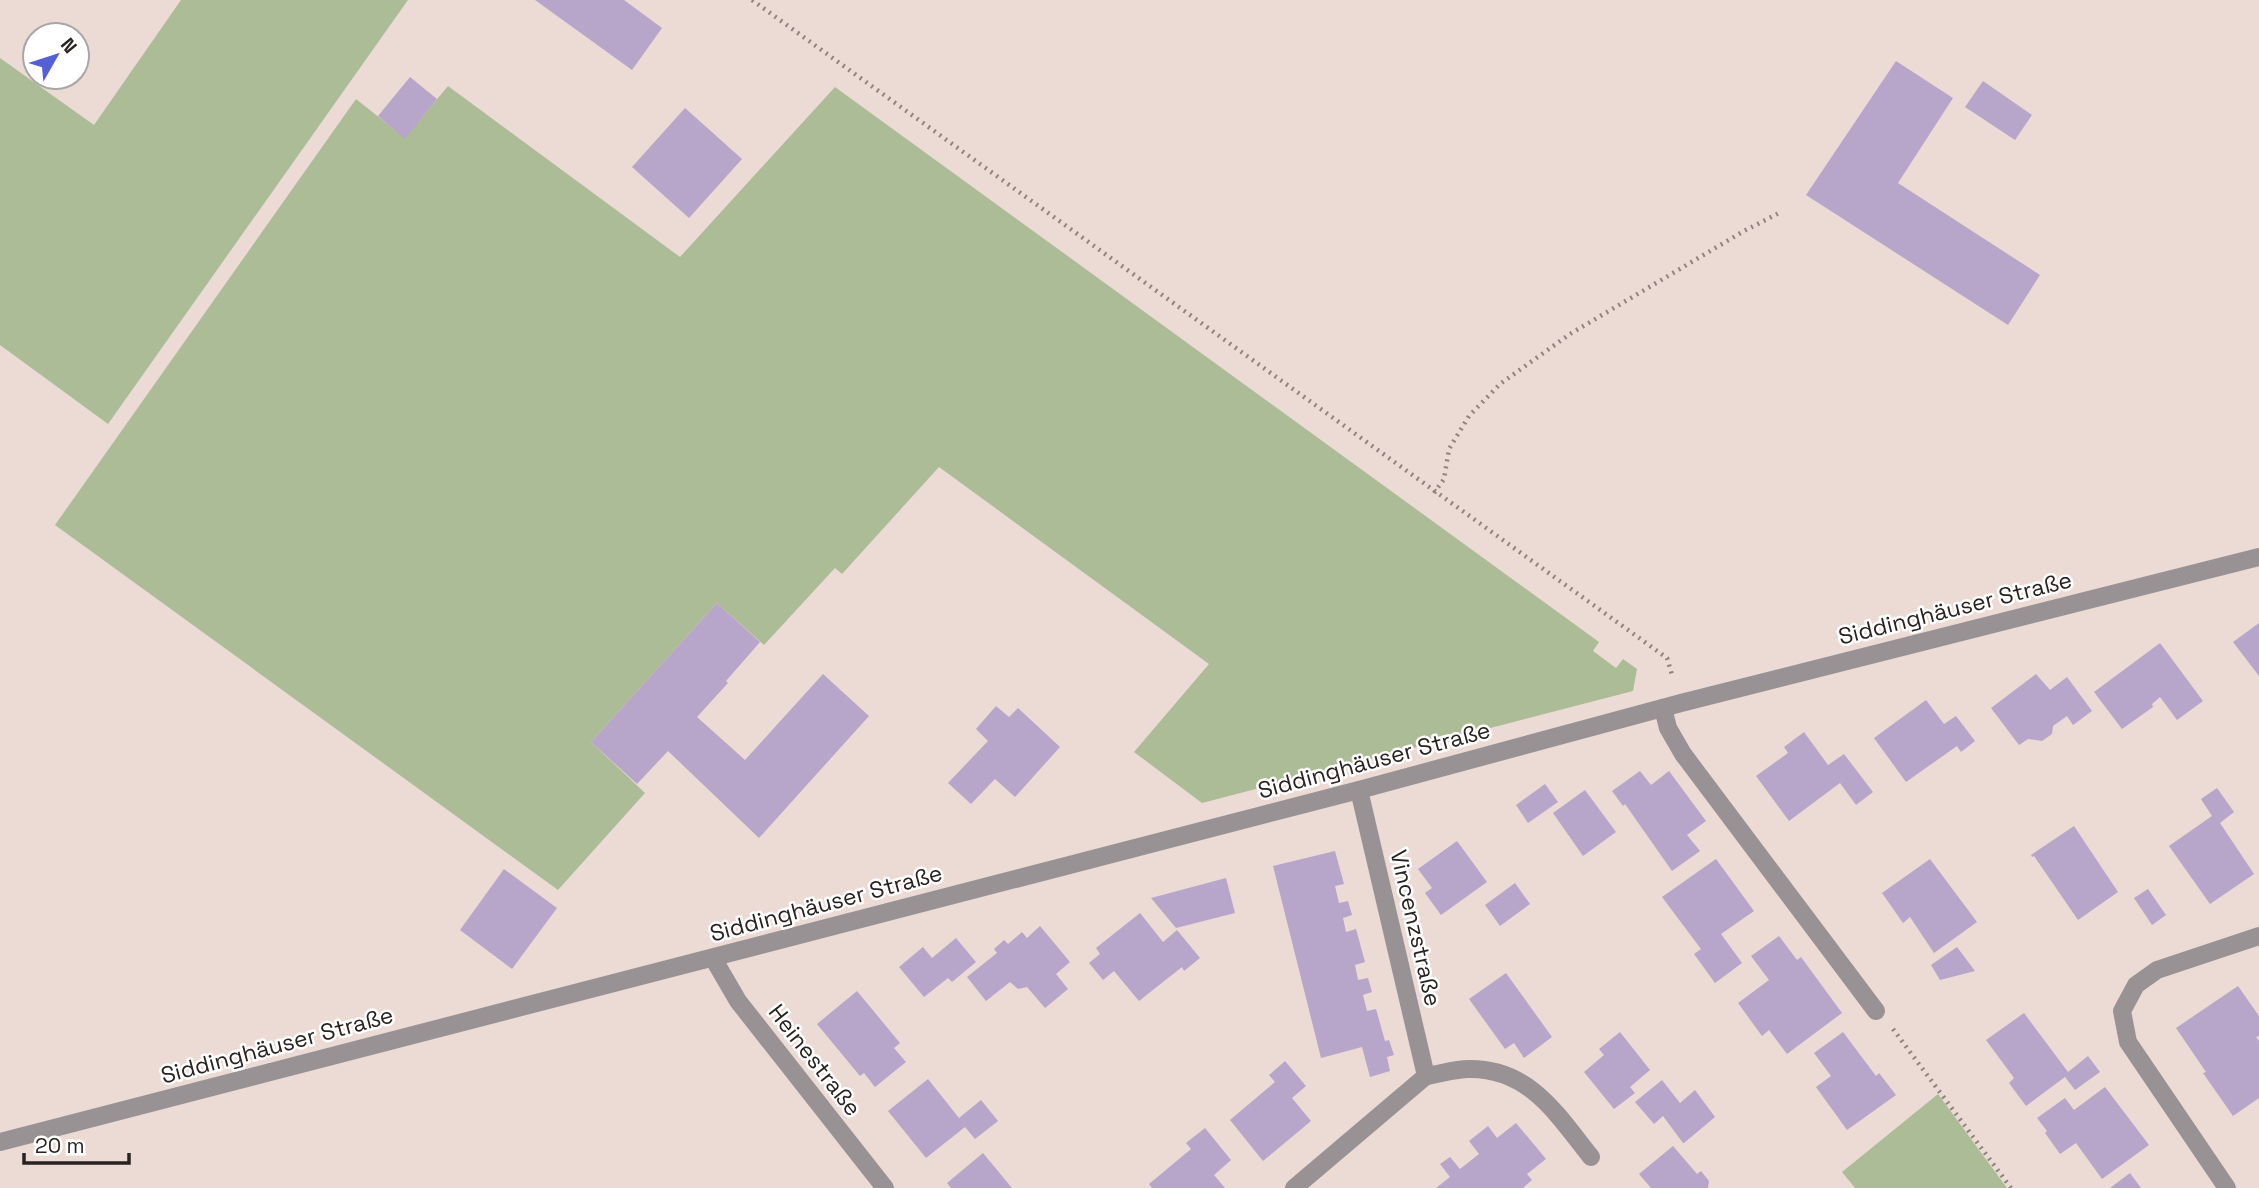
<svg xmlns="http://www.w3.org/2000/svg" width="2259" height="1188" viewBox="0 0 2259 1188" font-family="'Space Grotesk',sans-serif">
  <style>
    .green { fill: #acbc96 }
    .building { fill: #b7a5ca }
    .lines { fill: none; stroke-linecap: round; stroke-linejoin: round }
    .path { stroke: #908480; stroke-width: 4.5; stroke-dasharray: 2 5; stroke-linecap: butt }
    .minor { stroke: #989295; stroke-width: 18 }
    .labels { text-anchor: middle; stroke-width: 5; stroke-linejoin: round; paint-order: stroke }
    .street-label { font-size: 23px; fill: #282220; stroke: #fff }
  </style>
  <rect width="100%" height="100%" fill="#ecdbd5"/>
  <g class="green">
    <path d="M 181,0 L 408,0 L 108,424 L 0,345 L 0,58 L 94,125 Z"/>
    <path d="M 448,86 L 680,257 L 835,87 L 1599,642 L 1593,651 L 1616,668 L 1623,659 L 1637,669 L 1633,691 L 1202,803 L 1134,752 L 1209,664 L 939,467 L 842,574 L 835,568 L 764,645 L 717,603 L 591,742 L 645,793 L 558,890 L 55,525 L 356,99 L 405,138 Z"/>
    <path d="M 1938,1094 L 2007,1188 L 1855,1188 L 1842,1172 Z"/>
  </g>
  <g class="building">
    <path d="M 535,0 L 624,0 L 662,28 L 632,70 Z"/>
    <path d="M 1896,61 L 1953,98 L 1898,183 L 2040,275 L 2008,325 L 1806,195 Z"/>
    <path d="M 410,77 L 437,99 L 405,139 L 378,116 Z"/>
    <path d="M 1983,81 L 2032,115 L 2015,140 L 1965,107 Z"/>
    <path d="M 685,108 L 742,159 L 689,218 L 632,167 Z"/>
    <path d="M 717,603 L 760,642 L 726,681 L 728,683 L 697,717 L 745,760 L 823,674 L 869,716 L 759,838 L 668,751 L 637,784 L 591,742 Z"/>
    <path d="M 2259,623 L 2259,676 L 2233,642 Z"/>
    <path d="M 2160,643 L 2203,701 L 2177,720 L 2160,697 L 2152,704 L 2153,707 L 2122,729 L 2094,692 Z"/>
    <path d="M 2036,674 L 2050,690 L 2067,677 L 2092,711 L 2073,725 L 2067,716 L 2053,726 L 2052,734 L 2042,741 L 2028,739 L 2019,745 L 1991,708 Z"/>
    <path d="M 1926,700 L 1944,724 L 1956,716 L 1975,741 L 1961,752 L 1957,746 L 1906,782 L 1874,738 Z"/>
    <path d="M 996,706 L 1009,717 L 1018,708 L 1060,747 L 1015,797 L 995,779 L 971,804 L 948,783 L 988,741 L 976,729 Z"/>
    <path d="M 1804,732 L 1828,765 L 1844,754 L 1873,792 L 1856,805 L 1840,783 L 1789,821 L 1756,776 L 1788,753 L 1784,747 Z"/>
    <path d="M 1640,771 L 1651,785 L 1669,771 L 1706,821 L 1687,835 L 1700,851 L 1672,871 L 1625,804 L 1623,806 L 1612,791 Z"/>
    <path d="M 1545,784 L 1558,802 L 1528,823 L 1516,805 Z"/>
    <path d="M 2217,788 L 2234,812 L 2220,823 L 2254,874 L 2210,904 L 2169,846 L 2212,816 L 2201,799 Z"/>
    <path d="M 1585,790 L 1616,832 L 1583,856 L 1553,813 Z"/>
    <path d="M 2074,826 L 2118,892 L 2078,920 L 2034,856 L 2032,857 L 2031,855 Z"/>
    <path d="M 1457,841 L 1487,882 L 1441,915 L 1425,893 L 1432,888 L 1418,869 Z"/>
    <path d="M 1335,851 L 1344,884 L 1335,886 L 1339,903 L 1348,901 L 1352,915 L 1343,918 L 1346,932 L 1356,929 L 1365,962 L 1355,965 L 1358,980 L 1368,978 L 1372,992 L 1363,995 L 1367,1011 L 1376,1009 L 1385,1041 L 1389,1040 L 1394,1055 L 1387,1057 L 1390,1071 L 1370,1077 L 1362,1047 L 1321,1058 L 1273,866 Z"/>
    <path d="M 1716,859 L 1754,911 L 1721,934 L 1742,963 L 1715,983 L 1694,954 L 1701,949 L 1662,897 Z"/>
    <path d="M 1930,859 L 1977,922 L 1934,953 L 1910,917 L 1903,923 L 1882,893 Z"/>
    <path d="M 504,869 L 557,908 L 512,969 L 460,930 Z"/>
    <path d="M 1226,878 L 1235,913 L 1176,928 L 1151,898 Z"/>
    <path d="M 1515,883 L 1530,904 L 1500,926 L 1485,905 Z"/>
    <path d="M 2148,889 L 2166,915 L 2152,925 L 2134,898 Z"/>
    <path d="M 1140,913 L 1163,942 L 1177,930 L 1200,958 L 1184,971 L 1182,967 L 1139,1001 L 1114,971 L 1103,980 L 1089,963 L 1100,954 L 1096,948 Z"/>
    <path d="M 1040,926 L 1070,962 L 1056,974 L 1068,989 L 1045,1008 L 1027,987 L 1018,989 L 1010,982 L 986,1001 L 967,977 L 997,953 L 994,949 L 1004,940 L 1008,944 L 1022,932 L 1027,938 Z"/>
    <path d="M 1779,936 L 1797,960 L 1801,957 L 1842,1013 L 1787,1054 L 1769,1030 L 1762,1036 L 1738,1003 L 1769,980 L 1751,956 Z"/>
    <path d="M 956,938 L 976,962 L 952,982 L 948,978 L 924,997 L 899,967 L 923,947 L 932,958 Z"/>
    <path d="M 1957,947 L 1975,971 L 1940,980 L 1931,965 Z"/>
    <path d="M 1506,973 L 1552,1037 L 1524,1058 L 1514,1043 L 1505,1049 L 1469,999 Z"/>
    <path d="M 2238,986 L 2259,1016 L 2259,1036 L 2256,1037 L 2259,1041 L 2259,1098 L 2233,1116 L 2203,1073 L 2206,1072 L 2176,1028 Z"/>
    <path d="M 857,991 L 900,1043 L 894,1048 L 906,1062 L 875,1087 L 864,1073 L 860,1076 L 817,1024 Z"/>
    <path d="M 2024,1013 L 2068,1072 L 2088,1056 L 2100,1072 L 2075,1090 L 2065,1077 L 2026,1106 L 2009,1083 L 2014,1078 L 1986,1040 Z"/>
    <path d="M 1620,1032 L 1650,1070 L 1630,1087 L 1635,1093 L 1614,1109 L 1584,1072 L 1604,1055 L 1599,1049 Z"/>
    <path d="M 1843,1032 L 1876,1076 L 1879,1073 L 1896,1095 L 1847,1130 L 1816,1087 L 1831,1076 L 1814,1053 Z"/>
    <path d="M 1285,1061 L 1306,1086 L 1292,1098 L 1311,1121 L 1263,1161 L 1230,1120 L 1275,1082 L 1269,1075 Z"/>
    <path d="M 928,1079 L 959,1118 L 981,1100 L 998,1121 L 975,1139 L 965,1127 L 926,1158 L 888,1111 Z"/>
    <path d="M 1662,1080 L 1680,1103 L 1695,1090 L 1715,1117 L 1684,1143 L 1683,1143 L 1663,1116 L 1654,1124 L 1635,1102 Z"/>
    <path d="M 2105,1087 L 2149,1145 L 2102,1179 L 2076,1143 L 2060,1154 L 2045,1133 L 2047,1131 L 2037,1118 L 2065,1098 L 2074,1110 Z"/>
    <path d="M 1516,1123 L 1546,1159 L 1527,1174 L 1532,1180 L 1523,1188 L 1436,1188 L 1450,1177 L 1440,1164 L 1450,1157 L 1460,1169 L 1479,1154 L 1469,1141 L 1488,1126 L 1497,1138 Z"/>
    <path d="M 1205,1128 L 1231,1160 L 1214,1175 L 1225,1188 L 1152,1188 L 1149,1184 L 1191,1149 L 1186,1143 Z"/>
    <path d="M 1673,1146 L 1697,1174 L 1701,1171 L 1709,1181 L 1708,1188 L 1651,1188 L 1639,1174 Z"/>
    <path d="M 983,1153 L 1012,1188 L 951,1188 L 947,1183 Z"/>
    <path d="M 2130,1173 L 2141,1188 L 2110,1188 Z"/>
  </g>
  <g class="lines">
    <g class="path">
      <path d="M 752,0 L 1667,658 L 1673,678"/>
      <path d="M 1434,493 L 1444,479 L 1449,449 L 1469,416 L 1500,384 L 1570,334 L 1744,231 L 1781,212"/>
      <path d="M 1893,1029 L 2011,1188"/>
    </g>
    <g class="minor">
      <path d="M 1663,708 L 1668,728 L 1683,754 L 1876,1011"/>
      <path d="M 713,958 L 738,1001 L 885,1188"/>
      <path d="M 1426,1076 C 1440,1074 1455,1069 1469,1069 C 1530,1068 1558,1116 1591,1157"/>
      <path d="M 0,1142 L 1359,790 L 1681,703 L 2259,557"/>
      <path d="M 1294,1188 L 1426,1076 L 1359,790"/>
      <path d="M 2227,1188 L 2128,1042 L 2122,1011 L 2136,985 L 2157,970 L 2259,936"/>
    </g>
  </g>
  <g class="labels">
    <g class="street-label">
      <text transform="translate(1955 608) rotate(-14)" y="8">Siddinghäuser Straße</text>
      <text transform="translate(1374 760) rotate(-15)" y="8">Siddinghäuser Straße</text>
      <text transform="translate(826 903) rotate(-15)" y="8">Siddinghäuser Straße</text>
      <text transform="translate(1416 928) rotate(77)" y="8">Vincenzstraße</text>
      <text transform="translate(277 1045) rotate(-15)" y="8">Siddinghäuser Straße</text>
      <text transform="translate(815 1060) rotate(52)" y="8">Heinestraße</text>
    </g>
  </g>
  <g transform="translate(56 56) rotate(51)"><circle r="33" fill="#ffffff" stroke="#a9a7a6" stroke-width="2"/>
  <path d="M0-5L12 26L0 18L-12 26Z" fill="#5560d7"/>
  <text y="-10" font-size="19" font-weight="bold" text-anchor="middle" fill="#282220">N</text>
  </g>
  <path d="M24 1153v10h105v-10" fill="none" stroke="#282220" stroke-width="3.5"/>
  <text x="35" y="1153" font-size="21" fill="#282220" stroke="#ffffff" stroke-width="5" paint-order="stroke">20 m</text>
</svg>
